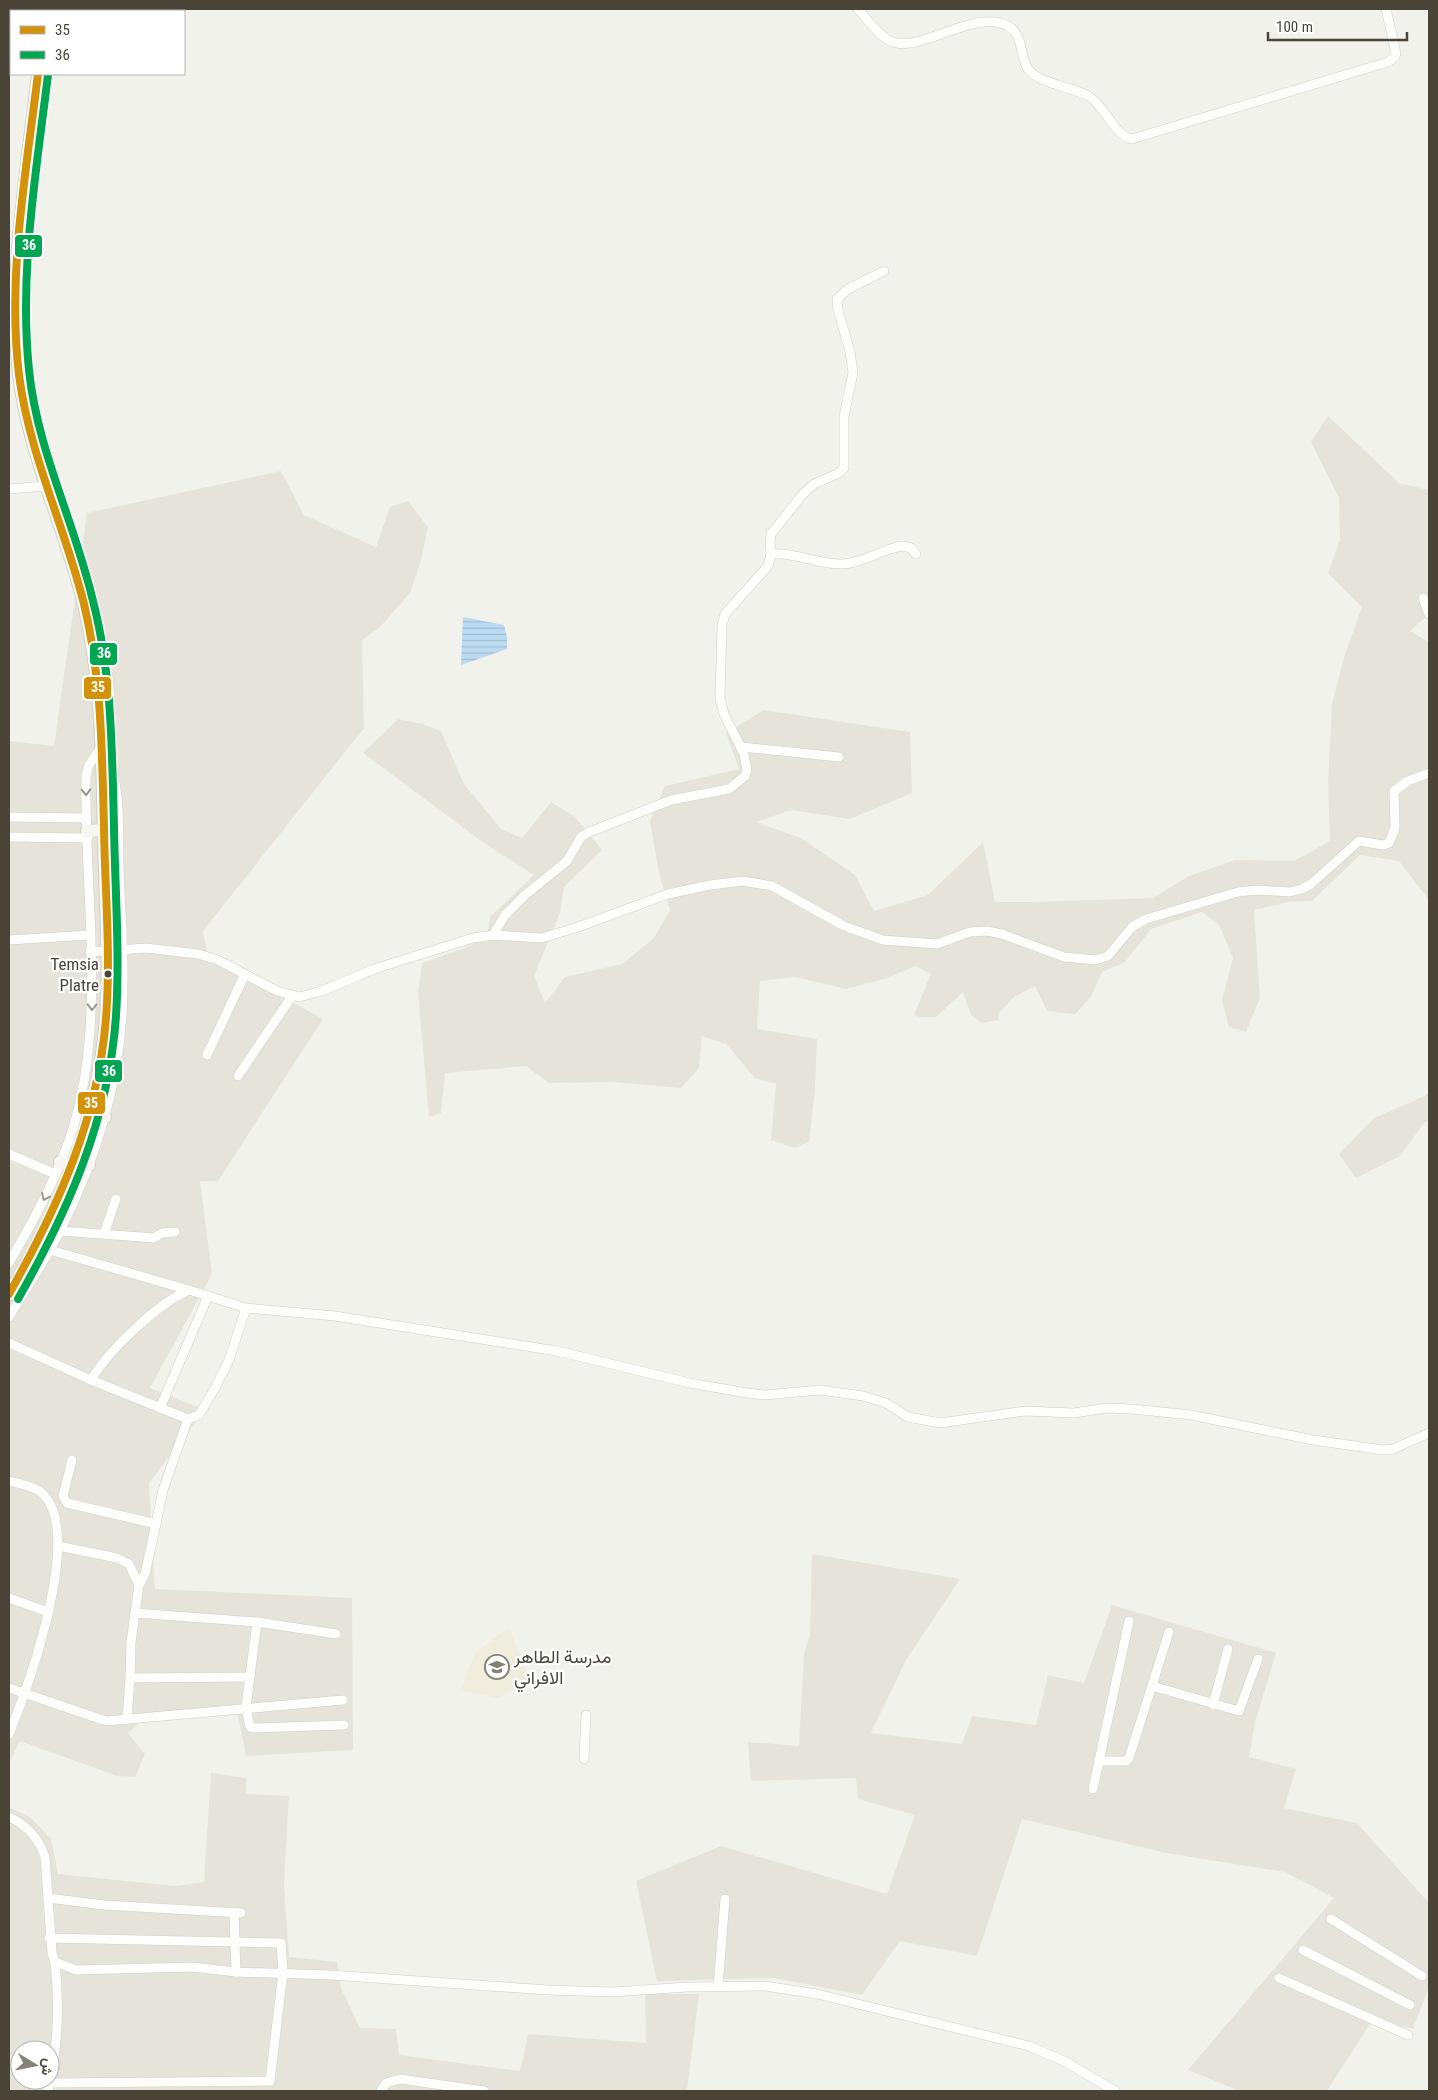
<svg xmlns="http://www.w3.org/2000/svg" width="1438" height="2100" viewBox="0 0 1438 2100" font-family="'Roboto Condensed',Vazirmatn,sans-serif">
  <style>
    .residential { fill: #e6e4da; fill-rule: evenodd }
    .education { fill: #f0eddf }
    .water { fill: url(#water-rules) }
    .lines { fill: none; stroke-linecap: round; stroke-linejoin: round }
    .street-casing { stroke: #d0cfca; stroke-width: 10 }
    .secondary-casing { stroke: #d2cfc4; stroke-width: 14 }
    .street { stroke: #fdfdfc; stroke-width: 9 }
    .secondary { stroke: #f7f6f0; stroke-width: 12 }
    .bus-1-casing { stroke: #fff; stroke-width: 11 }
    .bus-2-casing { stroke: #fff; stroke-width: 11 }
    .bus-1 { stroke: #d4920b; stroke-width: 8 }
    .bus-2 { stroke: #00a651; stroke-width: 8 }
    .oneway { stroke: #9b9790 }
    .bus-dot { fill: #4a4438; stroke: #fff; stroke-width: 2 }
    .labels { text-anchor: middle; stroke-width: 4.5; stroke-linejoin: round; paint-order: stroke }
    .bus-label { font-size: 17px; fill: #4a4438; stroke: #fff; text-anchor: end }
    .poi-label { font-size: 18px; fill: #4a4438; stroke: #fff; text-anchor: start }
    .line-badge { stroke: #fff; stroke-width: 2 }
    .badge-label { font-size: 14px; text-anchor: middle; font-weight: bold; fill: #fff }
  </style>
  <defs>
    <pattern id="water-rules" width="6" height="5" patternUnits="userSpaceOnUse" patternTransform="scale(1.25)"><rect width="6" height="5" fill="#bcdaf1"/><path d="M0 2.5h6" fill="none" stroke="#a3bccf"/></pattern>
  </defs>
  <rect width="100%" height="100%" fill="#f2f2ed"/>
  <g class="residential">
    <path d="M 1328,416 L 1399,483 L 1429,490 L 1429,614 L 1410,631 L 1429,642 L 1429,900 L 1399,861 L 1360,855 L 1312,901 L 1288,902 L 1254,910 L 1260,998 L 1246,1032 L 1229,1027 L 1222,1000 L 1233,958 L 1219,925 L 1202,912 L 1151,929 L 1125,962 L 1102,972 L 1091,997 L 1075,1014 L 1047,1011 L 1035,986 L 1013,998 L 1000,1012 L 998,1020 L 982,1023 L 971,1015 L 963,992 L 936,1017 L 920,1017 L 914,1015 L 931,974 L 915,966 L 888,978 L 846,989 L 795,977 L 760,981 L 757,1029 L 817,1039 L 815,1089 L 809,1142 L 794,1148 L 771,1140 L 776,1084 L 755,1078 L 726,1044 L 702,1036 L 699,1068 L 681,1088 L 614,1082 L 549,1083 L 526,1066 L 445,1073 L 441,1113 L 429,1117 L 418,993 L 422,963 L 465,948 L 487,936 L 490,917 L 534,875 L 484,843 L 363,753 L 398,719 L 423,724 L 441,731 L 464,784 L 501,829 L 522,838 L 551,802 L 575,817 L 602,850 L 564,887 L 560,913 L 534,976 L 545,1003 L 565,977 L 622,964 L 654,938 L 670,910 L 659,873 L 650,821 L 665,786 L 739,769 L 726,733 L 764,710 L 910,732 L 912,793 L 850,819 L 791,810 L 756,822 L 801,838 L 855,875 L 874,911 L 928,895 L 983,842 L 995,902 L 1034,902 L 1153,898 L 1189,876 L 1235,860 L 1294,861 L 1330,841 L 1328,782 L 1332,704 L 1345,654 L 1362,607 L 1328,573 L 1340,540 L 1339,498 L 1311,442 Z"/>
    <path d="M 281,471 L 304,515 L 376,547 L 390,507 L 408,501 L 428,527 L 421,560 L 410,593 L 380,627 L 362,640 L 364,728 L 203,931 L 208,957 L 323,1019 L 218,1181 L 200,1181 L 212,1274 L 150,1388 L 205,1410 L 149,1483 L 155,1589 L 352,1598 L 353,1750 L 246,1756 L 238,1715 L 140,1722 L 128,1733 L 145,1754 L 135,1777 L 117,1776 L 20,1741 L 9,1763 L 9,741 L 54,746 L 87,513 Z"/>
    <path d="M 1429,1094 L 1429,1120 L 1424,1123 L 1400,1156 L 1356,1178 L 1339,1154 L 1374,1118 Z"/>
    <path d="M 812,1554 L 960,1579 L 906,1660 L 871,1733 L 962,1744 L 972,1716 L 1036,1725 L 1048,1675 L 1084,1683 L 1112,1605 L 1276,1653 L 1255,1722 L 1249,1757 L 1296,1769 L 1284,1808 L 1357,1823 L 1429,1903 L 1429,1987 L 1413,2029 L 1373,2019 L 1327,2091 L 1240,2091 L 1188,2070 L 1334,1898 L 1285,1872 L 1166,1853 L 1022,1819 L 977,1956 L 900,1941 L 862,1995 L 774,1978 L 657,1981 L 636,1881 L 721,1846 L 887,1894 L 915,1815 L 858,1799 L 856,1778 L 751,1781 L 748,1742 L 799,1746 L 804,1653 L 810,1636 Z"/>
    <path d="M 211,1773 L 246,1778 L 246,1794 L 289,1796 L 284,1886 L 289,1957 L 337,1962 L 341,1988 L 360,2028 L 396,2029 L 399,2055 L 520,2071 L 528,2034 L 646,2043 L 645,1994 L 699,1994 L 687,2091 L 9,2091 L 9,1807 L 30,1817 L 51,1839 L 58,1874 L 175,1886 L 204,1882 ZM 20,2050 L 50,2050 L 50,2080 L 20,2080 Z"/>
  </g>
  <path class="education" d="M 509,1627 L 530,1681 L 498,1698 L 460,1691 L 475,1653 Z"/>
  <path class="water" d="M 463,617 L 504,625 L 507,637 L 507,649 L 461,665 Z"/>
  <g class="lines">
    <defs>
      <g id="street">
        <path d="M 858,9 C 867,19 878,35 890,41 C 919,55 973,8 1008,26 C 1024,35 1019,55 1028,69 C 1037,83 1074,87 1090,97 C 1104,106 1116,137 1132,139 L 1388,62 L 1395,57 L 1396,53 L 1386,9"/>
        <path d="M 9,489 L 48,486"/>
        <path d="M 771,554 C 796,552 818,565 843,564 C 864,563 882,549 902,546 L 911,548 L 916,554"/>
        <path d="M 1423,598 L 1429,614"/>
        <path d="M 742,747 L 839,757"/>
        <path d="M 9,817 L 87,818"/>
        <path d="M 9,837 L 88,838"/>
        <path d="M 493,935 L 505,915 L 525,895 L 567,861 L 581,837 L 587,833 L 671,800 L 729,789 L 745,776 L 747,770 L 744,754 L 724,714 L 720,699 L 722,625 L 725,614 L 768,566 L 771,554 L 770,542 L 771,534 L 802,495 L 814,484 L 839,473 L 844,468 L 844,416 L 853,373 L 850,352 L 838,310 L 837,299 L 848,289 L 884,271"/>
        <path d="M 9,940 L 89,935"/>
        <path d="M 90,952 L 146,948 L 198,954 L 218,960 L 277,991 L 299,997 L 322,991 L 374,969 L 473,938 L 493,935 L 542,938 L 578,927 L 668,894 L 710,885 L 743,881 L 772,886 L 844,926 L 883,940 L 937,944 L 970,932 L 987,931 L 1002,934 L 1064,957 L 1095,960 L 1108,956 L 1132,927 L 1146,919 L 1238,892 L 1257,890 L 1290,892 L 1302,889 L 1311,884 L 1359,841 L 1383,845 L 1389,843 L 1395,828 L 1394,791 L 1408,781 L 1429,773"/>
        <path d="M 207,1055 L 245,974"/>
        <path d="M 238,1076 L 292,996"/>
        <path d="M 9,1154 L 55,1174"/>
        <path d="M 61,1231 L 154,1238 L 162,1233 L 175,1232"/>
        <path d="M 104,1234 L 116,1199"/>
        <path d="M 50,1250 L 189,1290"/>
        <path d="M 9,1263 C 39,1211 69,1157 81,1097 C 103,992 84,883 86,776 L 89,765 L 101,747 C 123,778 118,832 119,869 C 121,918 125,967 122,1016 C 117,1091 94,1163 61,1229 C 46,1260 26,1288 9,1317"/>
        <path d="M 9,1343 L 91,1380 C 108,1351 158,1303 189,1290 L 246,1308 L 335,1316 L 557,1351 L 690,1383 L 747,1393 L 765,1395 L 820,1390 L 863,1396 L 886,1403 L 908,1417 L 940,1423 L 1025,1411 L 1074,1413 L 1106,1408 L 1132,1409 L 1191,1415 L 1313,1440 L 1383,1450 L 1393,1449 L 1429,1433"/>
        <path d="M 91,1380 L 188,1419"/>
        <path d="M 160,1408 L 208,1296"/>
        <path d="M 72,1460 L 63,1496 L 67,1503 L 156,1524 L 163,1490 L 188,1419 L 199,1415 L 214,1390 L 229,1360 L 246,1308"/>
        <path d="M 9,1481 C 20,1484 35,1486 44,1495 C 83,1537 28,1687 9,1734"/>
        <path d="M 58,1546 L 117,1558 L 129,1564 L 139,1585 L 135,1613 L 257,1622"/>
        <path d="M 139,1585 L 145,1574 L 156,1524"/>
        <path d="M 9,1598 L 48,1612"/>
        <path d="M 336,1634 L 257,1622 L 246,1707 L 250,1727 L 252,1728 L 344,1725"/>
        <path d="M 130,1678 L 131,1643 L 135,1613"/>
        <path d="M 1152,1686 L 1239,1711 L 1258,1659"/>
        <path d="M 9,1688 L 106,1721 L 343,1700"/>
        <path d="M 1213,1705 L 1228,1649"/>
        <path d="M 127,1719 L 130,1678 L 250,1677"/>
        <path d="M 584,1759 L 586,1715"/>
        <path d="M 1098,1761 L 1126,1761 L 1129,1758 L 1169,1632"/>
        <path d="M 1093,1789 L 1129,1621"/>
        <path d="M 9,1817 C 27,1825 39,1839 45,1857 L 52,1953 L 55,1962 L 76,1970 L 193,1967 L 236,1972 L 331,1975 L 548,1990 L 613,1992 L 687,1987 L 765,1986 L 817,1994 L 1029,2046 L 1064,2061 L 1115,2091"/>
        <path d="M 48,1898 L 104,1905 L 241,1913"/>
        <path d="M 234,1912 L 236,1972"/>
        <path d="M 1331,1919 L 1422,1976"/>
        <path d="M 49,1938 L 281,1943 L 283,1972 L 270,2081 L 50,2083"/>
        <path d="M 1303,1950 L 1410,2005"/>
        <path d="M 1279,1978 L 1408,2035"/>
        <path d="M 718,1987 L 725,1899"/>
        <path d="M 48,2091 C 58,2048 60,2007 55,1962"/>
        <path d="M 381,2091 L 386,2083 L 400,2079 L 484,2091"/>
      </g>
      <g id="secondary">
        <path d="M 45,11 L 45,9"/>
        <path d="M 87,831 L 103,830"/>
        <path d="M 90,1113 L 105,1117"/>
        <path d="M 76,1160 L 89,1165"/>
        <path d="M 60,1162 L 73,1167"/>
        <path d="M 9,1294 C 62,1204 98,1123 106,1018 C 110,958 105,896 104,835 C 102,758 102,680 84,604 C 65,527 28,453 19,374 C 8,274 27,173 38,74"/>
      </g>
    </defs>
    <use href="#street" class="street-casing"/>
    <use href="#secondary" class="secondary-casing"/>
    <use href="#street" class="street"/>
    <use href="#secondary" class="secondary"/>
    <defs>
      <path id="bus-1" d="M 9,1294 C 58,1207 98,1119 106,1018 C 111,955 105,892 104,829 C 102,754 102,678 84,604 C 65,527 29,454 19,375 C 7,275 26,173 38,74"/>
      <path id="bus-2" d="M 18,1299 C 68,1211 109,1119 116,1016 C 120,953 115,889 114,827 C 112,751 112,674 93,601 C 75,523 37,450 29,370 C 19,272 36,173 48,75"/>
    </defs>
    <use href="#bus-1" class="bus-1-casing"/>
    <use href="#bus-2" class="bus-2-casing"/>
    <use href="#bus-1" class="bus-1"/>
    <use href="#bus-2" class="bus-2"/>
  </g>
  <defs><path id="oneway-chevron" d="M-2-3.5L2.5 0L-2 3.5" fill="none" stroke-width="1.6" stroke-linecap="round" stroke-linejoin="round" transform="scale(1.25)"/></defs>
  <g class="oneway">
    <use href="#oneway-chevron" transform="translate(86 792) rotate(89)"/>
    <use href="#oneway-chevron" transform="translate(92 1007) rotate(91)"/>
    <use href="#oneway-chevron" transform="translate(45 1197) rotate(115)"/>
  </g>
  <defs>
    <symbol id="school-ring" viewBox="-11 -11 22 22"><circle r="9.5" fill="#fff" stroke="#858177" stroke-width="1.5"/><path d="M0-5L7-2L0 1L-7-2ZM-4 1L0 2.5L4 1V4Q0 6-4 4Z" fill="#858177"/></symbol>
  </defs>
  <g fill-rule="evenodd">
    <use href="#school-ring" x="483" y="1653" width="28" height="28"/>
  </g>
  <circle class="bus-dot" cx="108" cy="974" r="4.5"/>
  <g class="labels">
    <g class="bus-label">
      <text x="99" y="970">Temsia<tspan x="99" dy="21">Platre</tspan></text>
    </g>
    <g class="poi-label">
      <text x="514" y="1663">مدرسة الطاهر<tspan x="514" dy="21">الافراني</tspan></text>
    </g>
  </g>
  <g class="line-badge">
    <rect x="14" y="234" width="29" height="24" rx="5" fill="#00a651"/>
    <rect x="89" y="642" width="29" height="24" rx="5" fill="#00a651"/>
    <rect x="83" y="676" width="29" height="24" rx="5" fill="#d4920b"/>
    <rect x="94" y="1059" width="29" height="24" rx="5" fill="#00a651"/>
    <rect x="77" y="1091" width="29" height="24" rx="5" fill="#d4920b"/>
  </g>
  <g class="badge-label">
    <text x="29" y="250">36</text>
    <text x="104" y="658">36</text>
    <text x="98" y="692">35</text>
    <text x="109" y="1076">36</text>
    <text x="91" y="1108">35</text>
  </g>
  <rect width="1438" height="2100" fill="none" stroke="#4a4438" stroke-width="20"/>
  <rect x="10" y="10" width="175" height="65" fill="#ffffff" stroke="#b7b4af"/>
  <rect x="20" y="26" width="25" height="8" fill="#d4920b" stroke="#b7b4af"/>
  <text x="55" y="35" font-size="15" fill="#4a4438">35</text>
  <rect x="20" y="51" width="25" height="8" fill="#00a651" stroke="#b7b4af"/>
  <text x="55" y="60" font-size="15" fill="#4a4438">36</text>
  <g transform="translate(35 2065) rotate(100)"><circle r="24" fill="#ffffff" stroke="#b7b4af"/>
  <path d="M0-4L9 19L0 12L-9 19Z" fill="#858177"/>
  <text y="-8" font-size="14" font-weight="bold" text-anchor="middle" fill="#4a4438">ش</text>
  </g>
  <path d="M1268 32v8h139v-8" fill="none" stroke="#4a4438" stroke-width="2.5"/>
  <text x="1276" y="32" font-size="15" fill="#4a4438" stroke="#ffffff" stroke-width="4" paint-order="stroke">100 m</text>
</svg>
